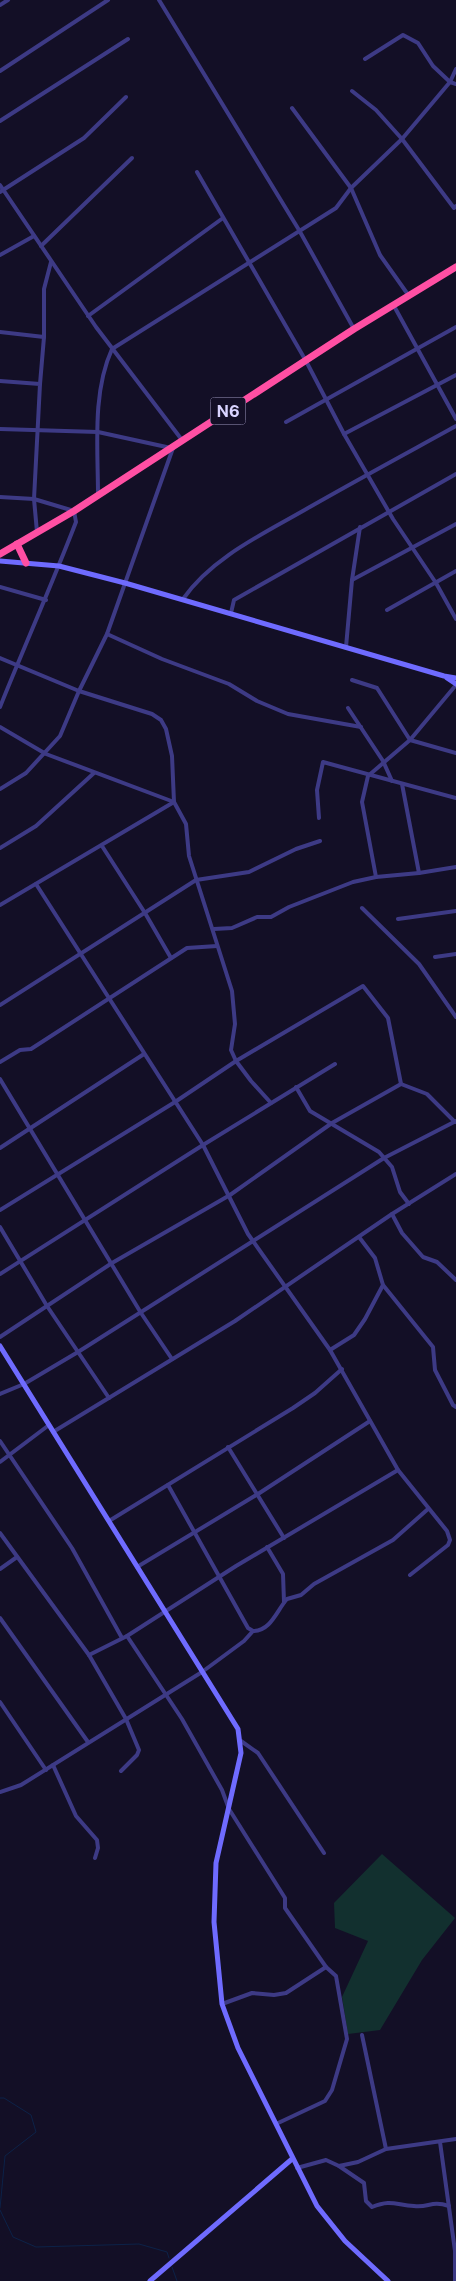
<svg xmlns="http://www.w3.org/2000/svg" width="456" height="2281" viewBox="0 0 456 2281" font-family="'Public Sans',sans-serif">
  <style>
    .green { fill: #12302f }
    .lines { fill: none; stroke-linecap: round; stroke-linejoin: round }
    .stream { stroke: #0c2248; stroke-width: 1 }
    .street { stroke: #3d3a85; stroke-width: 4 }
    .secondary { stroke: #6f6bff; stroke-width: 5 }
    .highway { stroke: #ff4fa3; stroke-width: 7 }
    .labels { text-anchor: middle; stroke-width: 4; stroke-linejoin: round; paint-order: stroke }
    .shield { fill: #130f26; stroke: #9e99be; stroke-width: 1 }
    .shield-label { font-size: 16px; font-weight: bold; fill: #d9d4ff }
  </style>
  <rect width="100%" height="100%" fill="#130f26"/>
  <path class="green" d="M 382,1854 L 455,1918 L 422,1960 L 380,2030 L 348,2034 L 342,1997 L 368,1941 L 335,1928 L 334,1903 Z"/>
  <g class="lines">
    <g class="stream">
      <path d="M 0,2098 L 4,2098 L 31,2115 L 36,2132 L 5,2156 L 0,2208"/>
      <path d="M 0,2210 L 13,2237 L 36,2247 L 139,2244 L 167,2252 L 169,2258"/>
      <path d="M 172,2267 L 177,2281"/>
    </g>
    <g class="street">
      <path d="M 159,0 L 299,230 L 354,329"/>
      <path d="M 0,5 L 8,0"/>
      <path d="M 365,59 L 403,35 L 418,43 L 433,66 L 450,82 L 456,84"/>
      <path d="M 0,71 L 108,0"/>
      <path d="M 352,91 L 376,110 L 402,139 L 454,208 L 456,206"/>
      <path d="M 292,108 L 351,188 L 380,255 L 409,296"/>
      <path d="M 0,121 L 128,39"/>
      <path d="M 197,172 L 306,361 L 344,434 L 393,519 L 436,583 L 456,619"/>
      <path d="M 0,185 L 96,327 L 182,440"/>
      <path d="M 0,192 L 84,138 L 126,97"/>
      <path d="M 41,246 L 132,158"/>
      <path d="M 0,255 L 34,236"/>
      <path d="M 394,306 L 456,419"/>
      <path d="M 88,316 L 223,218"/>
      <path d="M 0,332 L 44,337"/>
      <path d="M 0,381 L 40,384 L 34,499 L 37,532"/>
      <path d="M 40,384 L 44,337 L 44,289 L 51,262"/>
      <path d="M 286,422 L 456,327"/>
      <path d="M 0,429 L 98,432 L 171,448"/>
      <path d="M 344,434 L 456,375"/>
      <path d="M 98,495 C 98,448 92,393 112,349 L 336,208 L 351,188 L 402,139 L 450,82 L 456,69"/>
      <path d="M 0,497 L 34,499 L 74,511 L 76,522 C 52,584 25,645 0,707"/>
      <path d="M 352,580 L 456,524"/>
      <path d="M 0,587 L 46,600"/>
      <path d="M 183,599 C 212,557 265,533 308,508 C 357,480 407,453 456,426"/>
      <path d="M 387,610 L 456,571"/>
      <path d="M 231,613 L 234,600 L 456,474"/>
      <path d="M 107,634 L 162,659 L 229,684 L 257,701 L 288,714 L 361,727"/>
      <path d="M 346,647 L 352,580 L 360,527"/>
      <path d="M 0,658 L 79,691 L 152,714 L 161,720 L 166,729 L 172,756 L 174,802 L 186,824 L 189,856 L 232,991 L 235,1024 L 231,1050 L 236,1061 L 251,1081 L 271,1103"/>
      <path d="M 352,680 L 377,688 L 410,740 L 456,753"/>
      <path d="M 348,708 L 383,761 L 392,781"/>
      <path d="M 0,727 L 46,754 L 174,802"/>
      <path d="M 402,784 L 419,873 L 456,867"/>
      <path d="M 0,789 L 26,773 L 60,736 L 79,691 L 107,634 L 173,448"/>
      <path d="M 319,818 L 317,790 L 323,762 L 456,798"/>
      <path d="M 102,846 L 145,913 L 171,958"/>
      <path d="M 0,848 L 36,826 L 94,773"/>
      <path d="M 376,877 L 362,802 L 368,776 L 410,740 L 456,685"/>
      <path d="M 36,884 L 203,1145 L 248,1234 L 330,1350 L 398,1470 L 447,1531 L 450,1540 L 448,1545 L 410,1575"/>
      <path d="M 0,905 L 174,802"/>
      <path d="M 362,908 L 419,964 L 456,1017"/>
      <path d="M 398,919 L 456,911"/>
      <path d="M 214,929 L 232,928 L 257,917 L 271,917 L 289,907 L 353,882 L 376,877 L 419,873"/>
      <path d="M 435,957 L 456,954"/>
      <path d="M 0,1005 L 196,880 L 249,872 L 296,849 L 320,841"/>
      <path d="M 0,1062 L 20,1050 L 31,1049 L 187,948 L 217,946"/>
      <path d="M 0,1079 L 141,1313 L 172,1359"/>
      <path d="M 296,1087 L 310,1111 L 379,1152 L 392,1167 L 400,1192 L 409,1204"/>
      <path d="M 0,1148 L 144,1054"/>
      <path d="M 0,1210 L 175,1102 L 236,1061 L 363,986 L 388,1018 L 401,1084 L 427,1094 L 455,1122"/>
      <path d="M 392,1214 L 402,1233 L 423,1257 L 437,1262 L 456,1280"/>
      <path d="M 0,1227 L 47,1306 L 109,1398"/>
      <path d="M 359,1237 L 375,1258 L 383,1285 L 433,1347 L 435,1370 L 453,1405 L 456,1407"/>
      <path d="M 0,1274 L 203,1145 L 335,1064"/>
      <path d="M 0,1337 L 112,1263 L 230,1195 L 332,1123 L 401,1084"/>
      <path d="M 330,1350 L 354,1335 L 365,1319 L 383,1285"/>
      <path d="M 0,1394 L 24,1384 L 78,1352 L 384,1158 L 456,1121"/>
      <path d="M 53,1432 L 235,1321 L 392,1214 L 456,1174"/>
      <path d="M 0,1441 L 72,1548 L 122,1638"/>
      <path d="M 228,1447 L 284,1538"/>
      <path d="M 0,1462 L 49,1425"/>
      <path d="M 168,1485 L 248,1628 L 253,1631 C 271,1631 277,1610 287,1599 L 301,1595 L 314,1584 L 393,1540 L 428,1509"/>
      <path d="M 109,1521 L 293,1408 L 315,1393 L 342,1369"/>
      <path d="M 0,1533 L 89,1655 L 126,1719 L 139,1750 L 137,1755 L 121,1771"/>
      <path d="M 267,1547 L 283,1574 L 284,1602"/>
      <path d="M 137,1567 L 258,1494 L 370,1421"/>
      <path d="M 0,1569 L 17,1557"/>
      <path d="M 0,1618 L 88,1742"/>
      <path d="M 127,1636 L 182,1719 L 222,1790 L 229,1809 L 285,1898 L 285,1908 L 326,1967 L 286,1993 L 274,1995 L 252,1993 L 222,2004"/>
      <path d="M 89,1655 L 127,1636 L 236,1566 L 398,1470"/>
      <path d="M 0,1702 L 46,1770"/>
      <path d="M 241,1741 L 258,1753 L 324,1853"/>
      <path d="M 53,1765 L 76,1816 L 97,1840 L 98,1848 L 95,1858"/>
      <path d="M 0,1792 L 21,1785 L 202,1672 L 244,1641 L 253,1631"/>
      <path d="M 362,2035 L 386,2149"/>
      <path d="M 276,2124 L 325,2101 L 332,2090 L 347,2039 L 336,1976 L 326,1967"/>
      <path d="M 440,2142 L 455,2251 L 455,2281"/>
      <path d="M 339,2166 L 364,2183 L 366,2201 L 372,2207 C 391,2199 396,2205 414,2206 C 429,2208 431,2200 449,2206"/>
      <path d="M 297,2168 L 326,2160 L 339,2166 L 358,2162 L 386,2149 L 456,2139"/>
    </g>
    <g class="secondary">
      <path d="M 0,561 L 59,566 L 125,583 L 444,676 L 456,678"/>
      <path d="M 447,678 L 456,684"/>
      <path d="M 0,1346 L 238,1729 L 241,1753 L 216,1863 L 214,1922 L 222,2004 L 238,2048 L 317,2206 L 345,2241 L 388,2281"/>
      <path d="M 150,2281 L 292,2159"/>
    </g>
    <g class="highway">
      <path d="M 17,544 L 26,563"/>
      <path d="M 0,554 L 74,511 L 354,329 L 456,267"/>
    </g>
  </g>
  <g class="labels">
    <rect class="shield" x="210.5" y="397.5" width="35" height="27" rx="4"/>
    <g class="shield-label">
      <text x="228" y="417">N6</text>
    </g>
  </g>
</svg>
